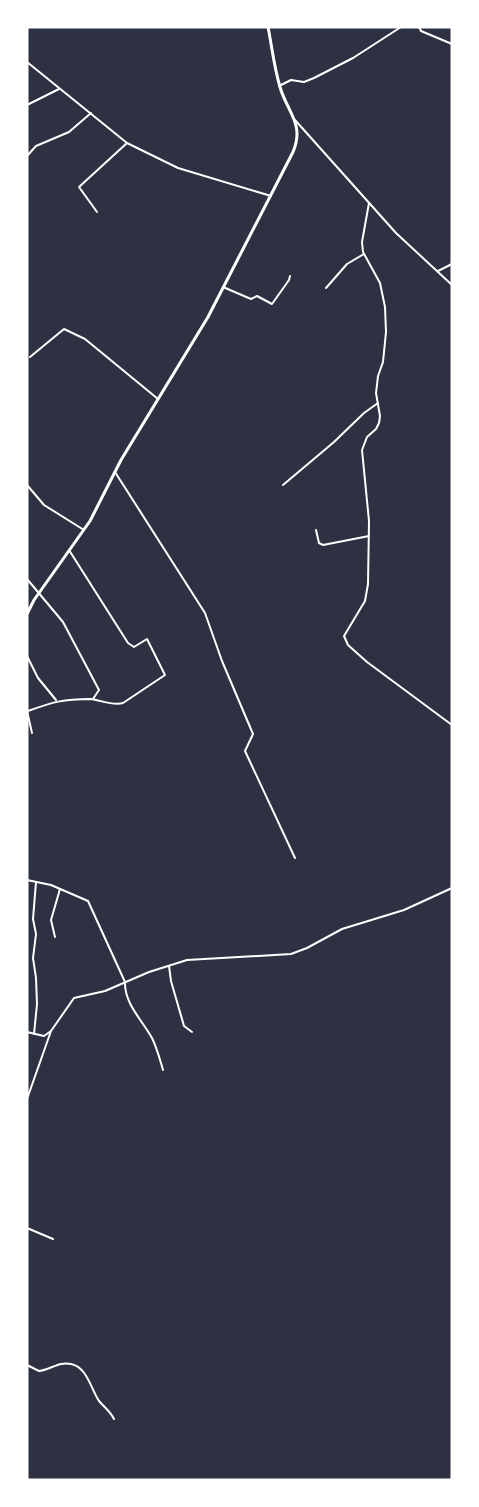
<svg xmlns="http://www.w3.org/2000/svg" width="479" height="1507" viewBox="0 0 479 1507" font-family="Signika,sans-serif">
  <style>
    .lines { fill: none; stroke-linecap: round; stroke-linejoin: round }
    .minor { stroke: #fff; stroke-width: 2 }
    .tertiary { stroke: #fff; stroke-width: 3 }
  </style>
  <rect width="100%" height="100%" fill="#2d3142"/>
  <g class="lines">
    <g class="minor">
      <path d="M 419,27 L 421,31 L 452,44"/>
      <path d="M 27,62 L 127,143 L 178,168 L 271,196"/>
      <path d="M 279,86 L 291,80 L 304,82 L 314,78 L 353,58 L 401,27"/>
      <path d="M 27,105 L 59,89"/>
      <path d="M 295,120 L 396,233 L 452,285"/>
      <path d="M 27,156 L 36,146 L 69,132 L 91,113"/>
      <path d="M 369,203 L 362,242 L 363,252 L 380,283 L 385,307 L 386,332 L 383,362 L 378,376 L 376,393 L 380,416 L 379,423 L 376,429 L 367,437 L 362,450 L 369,521 L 368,584 L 365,601 L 344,636 L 348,645 L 367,662 L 452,725"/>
      <path d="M 97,212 L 79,187 L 127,143"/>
      <path d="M 438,271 L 452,264"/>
      <path d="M 223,287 L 251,299 L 257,296 L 272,304 L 289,280 L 290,276"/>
      <path d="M 326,288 L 347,264 L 364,254"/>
      <path d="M 30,357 L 64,329 L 85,339 L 158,399"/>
      <path d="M 115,472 L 205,613 L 222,661 L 253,734 L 245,751 L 295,858"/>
      <path d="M 27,485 L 44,505 L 84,530"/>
      <path d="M 283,485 L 334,442 L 364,413 L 378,403"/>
      <path d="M 316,530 L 319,543 L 323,545 L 369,536"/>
      <path d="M 27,579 L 63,622 L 99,690 L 93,699"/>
      <path d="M 27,656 L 38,678 L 56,700"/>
      <path d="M 27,711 L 32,733"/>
      <path d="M 28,711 C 53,702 63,699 90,699 C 101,700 112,706 123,703 L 165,675 L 147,639 L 134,647 L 128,643 L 69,550"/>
      <path d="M 27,880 L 51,885 L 88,901 L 125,982 C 124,1003 142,1020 152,1038 C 157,1048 160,1060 163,1070"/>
      <path d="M 55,937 L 51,920 L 60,889"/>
      <path d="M 169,966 L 171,981 L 184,1026 L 192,1032"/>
      <path d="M 27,1032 L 44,1036 L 51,1031"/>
      <path d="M 34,1034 L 37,1004 L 36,978 L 33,958 L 36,934 L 33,919 L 36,882"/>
      <path d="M 27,1099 L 51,1031 L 74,998 L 105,991 L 149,972 L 187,960 L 291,954 L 307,948 L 342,929 L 404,910 L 452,888"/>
      <path d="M 27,1228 L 53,1239"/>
      <path d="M 27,1365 L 39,1371 C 50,1370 59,1361 71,1364 C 87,1367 91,1389 99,1401 C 105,1408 110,1411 114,1419"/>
    </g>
    <path class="tertiary" d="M 27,614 L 34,600 L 90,521 L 121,460 L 208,317 L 293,152 C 305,124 287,112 280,87 C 274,67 272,47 268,27"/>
  </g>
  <rect width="479" height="1507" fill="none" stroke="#ffffff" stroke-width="57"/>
</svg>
